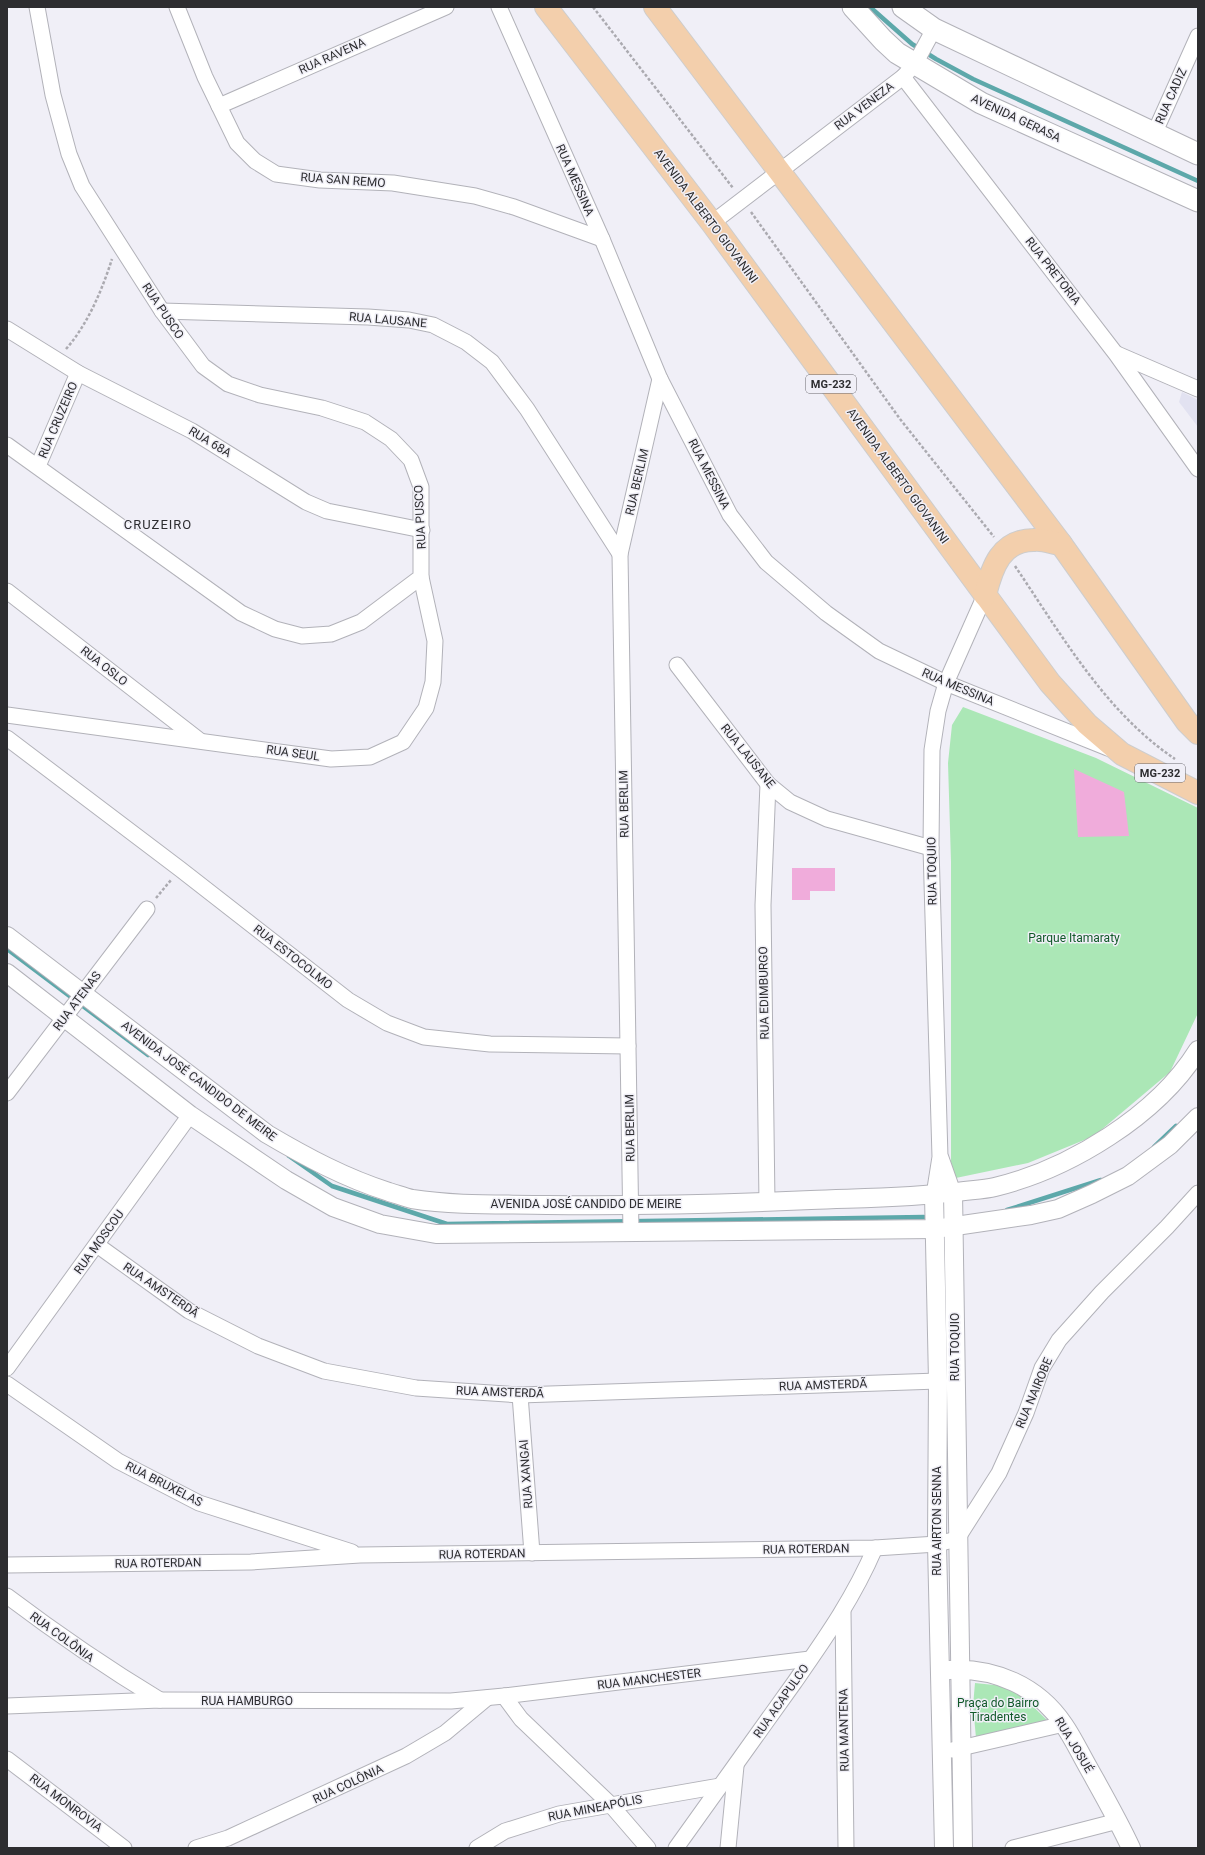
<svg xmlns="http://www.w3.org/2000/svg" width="1205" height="1855" viewBox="0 0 1205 1855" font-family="Roboto,sans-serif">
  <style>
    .built { fill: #e2e2f1 }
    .green { fill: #abe7b6 }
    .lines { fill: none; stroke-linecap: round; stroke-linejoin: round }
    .stream { stroke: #5da8aa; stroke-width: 4.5 }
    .building { fill: #f0acdb }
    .minor-casing { stroke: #b2b2b9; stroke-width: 17 }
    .tertiary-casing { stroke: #b2b2b9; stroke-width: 20 }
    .secondary-casing { stroke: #b2b2b9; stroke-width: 23 }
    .primary-casing { stroke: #cdcdcd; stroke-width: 24 }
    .path { stroke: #abaab0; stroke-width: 2.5; stroke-dasharray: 3 2; stroke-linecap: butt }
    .minor { stroke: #fff; stroke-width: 15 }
    .tertiary { stroke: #fff; stroke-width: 18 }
    .secondary { stroke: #fff; stroke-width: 21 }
    .primary { stroke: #f3cfac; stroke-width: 22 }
    .labels { text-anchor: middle; stroke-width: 3; stroke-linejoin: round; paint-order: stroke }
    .shield { fill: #f0eff7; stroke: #68676c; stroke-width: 1 }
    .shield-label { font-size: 11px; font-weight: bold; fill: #2d2d30 }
    .street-label { font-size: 12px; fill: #2d2d30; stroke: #f0eff7 }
    .park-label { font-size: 12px; fill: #115929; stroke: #f0eff7 }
    .neighbourhood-label { font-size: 13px; letter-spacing: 1px; fill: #2d2d30; stroke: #f0eff7 }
  </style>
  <rect width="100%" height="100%" fill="#f0eff7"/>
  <path class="built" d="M 1182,392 L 1198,400 L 1198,427 L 1179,402 Z"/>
  <g class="green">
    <path d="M 963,707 L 1096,758 L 1198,808 L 1198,1013 L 1170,1072 L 1094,1136 L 1028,1163 L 951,1179 L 951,862 L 948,763 L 952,725 Z"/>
    <path d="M 975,1683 L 1013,1687 L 1049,1722 L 976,1738 L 973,1706 Z"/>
  </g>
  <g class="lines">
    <g class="stream">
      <path d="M 870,7 L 912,44 L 936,59 L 973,79 L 1198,181"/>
      <path d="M 7,949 L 148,1055"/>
      <path d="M 1154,1147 L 1176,1126"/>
      <path d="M 289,1156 L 332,1186 L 447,1224 L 924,1217"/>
      <path d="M 1007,1210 L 1101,1180"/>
    </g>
  </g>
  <g class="building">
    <path d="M 1074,769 L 1124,792 L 1129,836 L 1078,837 Z"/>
    <path d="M 792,868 L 835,868 L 835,891 L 810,891 L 810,900 L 792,900 Z"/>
  </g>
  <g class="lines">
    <defs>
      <g id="minor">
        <path d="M 177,7 L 205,77 L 237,143 L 255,161 L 276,174 L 320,180 L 393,183 L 475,196 L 514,207 L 602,239"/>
        <path d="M 499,7 L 602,239 L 660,379 L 730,515 L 766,562 L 826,613 L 879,651 L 946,683 L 1108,748"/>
        <path d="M 903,77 L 1116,354 L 1198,469"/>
        <path d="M 219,106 L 446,7"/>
        <path d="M 1154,134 L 1198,36"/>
        <path d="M 712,223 L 903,77 L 915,64 L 934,29"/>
        <path d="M 162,311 L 368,317 L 409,320 L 433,325 L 466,342 L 492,362 L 527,409 L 620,554"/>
        <path d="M 7,329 L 78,373 L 192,431 L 306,502 L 327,511 L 422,530"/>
        <path d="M 1117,354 L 1198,389"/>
        <path d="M 7,445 L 241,613 L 275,629 L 302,636 L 331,634 L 361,622 L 421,577 L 421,487 L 411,460 L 391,439 L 365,422 L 322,408 L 260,395 L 228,384 L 203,366 L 162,311 L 82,186 L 69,154 L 53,95 L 37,7"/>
        <path d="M 38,466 L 78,373"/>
        <path d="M 7,591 L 199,740"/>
        <path d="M 677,665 L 768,784 L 790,802 L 827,819 L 931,848"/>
        <path d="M 7,715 L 331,759 L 370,757 L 403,742 L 426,708 L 433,682 L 435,641 L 421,577"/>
        <path d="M 7,738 L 180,869 L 348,1000 L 387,1023 L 424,1037 L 490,1044 L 628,1046"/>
        <path d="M 7,1093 L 147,909"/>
        <path d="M 941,1158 L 953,1192"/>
        <path d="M 934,1195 L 940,1157 L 931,848 L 932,750 L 938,711 L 946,683 L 985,595"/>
        <path d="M 767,1202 L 763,905 L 768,784"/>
        <path d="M 631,1233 L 620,554 L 660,379"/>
        <path d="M 97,1245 L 189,1311 L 258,1346 L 324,1371 L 416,1388 L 520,1395 L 938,1381"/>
        <path d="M 7,1368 L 190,1115"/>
        <path d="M 7,1384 L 118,1461 L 199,1503 L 352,1552"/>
        <path d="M 520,1395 L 532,1553"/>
        <path d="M 7,1565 L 251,1562 L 360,1555 L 875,1548 L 937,1544 L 957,1539 L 999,1473 L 1026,1413 L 1042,1368 L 1059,1340 L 1102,1292 L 1167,1227 L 1198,1193"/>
        <path d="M 7,1596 C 56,1633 107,1668 160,1700"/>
        <path d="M 843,1612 L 846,1848"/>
        <path d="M 504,1696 L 521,1719 L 610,1804 L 648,1848"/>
        <path d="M 7,1706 L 160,1700 L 451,1701 L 504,1696 L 810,1659"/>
        <path d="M 952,1750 L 1064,1724"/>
        <path d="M 7,1759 L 124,1848"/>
        <path d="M 196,1848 L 228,1838 L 406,1756 L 445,1733 L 487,1698"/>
        <path d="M 477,1848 L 505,1831 L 559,1814 L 720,1786"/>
        <path d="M 676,1848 C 715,1793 755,1738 794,1683 C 826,1637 853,1599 875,1548"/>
        <path d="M 728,1848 L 736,1766"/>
        <path d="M 1013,1848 L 1118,1821"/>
      </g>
      <g id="tertiary">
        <path d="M 7,936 L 267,1134 C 306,1157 345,1178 389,1192 C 396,1194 404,1197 412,1199 C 457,1206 502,1204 547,1205 C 635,1206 723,1204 811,1200 C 859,1198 908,1198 956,1192 C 969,1190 983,1190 995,1187 C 1069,1169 1157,1116 1198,1050"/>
        <path d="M 7,973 L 190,1115 L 286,1180 L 333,1207 L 380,1224 L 436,1234 L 935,1229 L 1031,1215 L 1058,1209 L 1092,1194 L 1128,1176 L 1170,1145 L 1198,1117"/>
        <path d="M 953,1192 L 963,1848"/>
        <path d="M 934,1195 L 938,1381 L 937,1544 L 944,1848"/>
        <path d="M 948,1670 C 994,1667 1038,1686 1064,1725 C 1073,1738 1080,1753 1088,1767 C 1103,1794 1118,1820 1131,1848"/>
      </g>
      <g id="secondary">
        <path d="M 853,7 L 883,40 L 897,53 L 981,103 L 1198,201"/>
        <path d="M 903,7 L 934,29 L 1198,154"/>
      </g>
      <g id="primary">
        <path d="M 546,7 L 712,223 L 1050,683 L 1087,724 L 1122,754 L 1198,793"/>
        <path d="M 655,7 L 1061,544 L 1187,722 L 1198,733"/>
        <path d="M 985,595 C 992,567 1001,540 1034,540 C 1043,539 1053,543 1061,544"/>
      </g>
    </defs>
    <use href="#minor" class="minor-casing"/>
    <use href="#tertiary" class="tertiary-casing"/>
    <use href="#secondary" class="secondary-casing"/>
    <use href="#primary" class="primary-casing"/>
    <g class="path">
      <path d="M 593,7 L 733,188"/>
      <path d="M 751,212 L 900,419 L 994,537"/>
      <path d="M 66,349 C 88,324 102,290 112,259"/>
      <path d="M 1015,566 C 1061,634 1105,712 1175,759"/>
      <path d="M 156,898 L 171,880"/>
    </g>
    <use href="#minor" class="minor"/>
    <use href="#tertiary" class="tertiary"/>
    <use href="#secondary" class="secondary"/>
    <use href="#primary" class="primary"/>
  </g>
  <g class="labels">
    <g class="shield">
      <rect x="806" y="375" width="50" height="18" rx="3"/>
      <rect x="1135" y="764" width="50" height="18" rx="3"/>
    </g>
    <g class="shield-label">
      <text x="831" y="388">MG-232</text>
      <text x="1160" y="777">MG-232</text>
    </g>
    <g class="street-label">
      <text transform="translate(332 56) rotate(-24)" y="4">RUA RAVENA</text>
      <text transform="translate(1171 96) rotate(-66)" y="4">RUA CADIZ</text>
      <text transform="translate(864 106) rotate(-37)" y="4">RUA VENEZA</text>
      <text transform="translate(1016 118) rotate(25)" y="4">AVENIDA GERASA</text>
      <text transform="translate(343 180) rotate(4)" y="4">RUA SAN REMO</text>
      <text transform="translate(575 180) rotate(66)" y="4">RUA MESSINA</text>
      <text transform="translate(706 216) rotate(53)" y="4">AVENIDA ALBERTO GIOVANINI</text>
      <text transform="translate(1053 271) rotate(52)" y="4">RUA PRETORIA</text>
      <text transform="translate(163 311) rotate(56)" y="4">RUA PUSCO</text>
      <text transform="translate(388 320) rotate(5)" y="4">RUA LAUSANE</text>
      <text transform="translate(58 420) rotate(-67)" y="4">RUA CRUZEIRO</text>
      <text transform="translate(210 442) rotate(31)" y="4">RUA 68A</text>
      <text transform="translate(709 474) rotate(63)" y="4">RUA MESSINA</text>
      <text transform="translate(898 476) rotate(54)" y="4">AVENIDA ALBERTO GIOVANINI</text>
      <text transform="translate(637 482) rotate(-77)" y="4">RUA BERLIM</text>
      <text transform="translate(420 517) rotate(-93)" y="4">RUA PUSCO</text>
      <text transform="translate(104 666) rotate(38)" y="4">RUA OSLO</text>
      <text transform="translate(958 687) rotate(23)" y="4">RUA MESSINA</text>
      <text transform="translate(293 753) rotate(8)" y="4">RUA SEUL</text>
      <text transform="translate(748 756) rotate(51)" y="4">RUA LAUSANE</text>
      <text transform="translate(624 804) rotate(-91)" y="4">RUA BERLIM</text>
      <text transform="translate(932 871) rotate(-91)" y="4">RUA TOQUIO</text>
      <text transform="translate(293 957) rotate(38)" y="4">RUA ESTOCOLMO</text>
      <text transform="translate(764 993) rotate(-91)" y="4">RUA EDIMBURGO</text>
      <text transform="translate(77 1001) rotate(-53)" y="4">RUA ATENAS</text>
      <text transform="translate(199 1081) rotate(37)" y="4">AVENIDA JOSÉ CANDIDO DE MEIRE</text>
      <text transform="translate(630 1128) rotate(-91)" y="4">RUA BERLIM</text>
      <text x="586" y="1208">AVENIDA JOSÉ CANDIDO DE MEIRE</text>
      <text transform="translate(99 1242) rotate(-54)" y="4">RUA MOSCOU</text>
      <text transform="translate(161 1290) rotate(34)" y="4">RUA AMSTERDÃ</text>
      <text transform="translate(955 1347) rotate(-90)" y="4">RUA TOQUIO</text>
      <text transform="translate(823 1385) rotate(-2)" y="4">RUA AMSTERDÃ</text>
      <text transform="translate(500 1392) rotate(2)" y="4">RUA AMSTERDÃ</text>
      <text transform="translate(1034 1393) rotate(-67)" y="4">RUA NAIROBE</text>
      <text transform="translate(526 1474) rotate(-94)" y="4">RUA XANGAI</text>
      <text transform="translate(164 1484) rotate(27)" y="4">RUA BRUXELAS</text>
      <text transform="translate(937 1521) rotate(-90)" y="4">RUA AIRTON SENNA</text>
      <text transform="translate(806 1549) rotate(-1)" y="4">RUA ROTERDAN</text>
      <text transform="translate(482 1554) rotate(-1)" y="4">RUA ROTERDAN</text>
      <text transform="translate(158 1563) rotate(-1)" y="4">RUA ROTERDAN</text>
      <text transform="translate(62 1637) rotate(36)" y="4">RUA COLÔNIA</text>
      <text transform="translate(649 1679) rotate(-7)" y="4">RUA MANCHESTER</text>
      <text x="247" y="1705">RUA HAMBURGO</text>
      <text transform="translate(781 1701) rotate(-55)" y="4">RUA ACAPULCO</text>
      <text transform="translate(844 1730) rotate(-91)" y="4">RUA MANTENA</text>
      <text transform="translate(1074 1745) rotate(59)" y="4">RUA JOSUÉ</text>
      <text transform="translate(348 1784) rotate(-25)" y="4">RUA COLÔNIA</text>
      <text transform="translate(66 1803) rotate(37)" y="4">RUA MONROVIA</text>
      <text transform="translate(595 1808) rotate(-11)" y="4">RUA MINEAPÓLIS</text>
    </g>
    <g class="park-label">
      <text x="1074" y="942">Parque Itamaraty</text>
      <text x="998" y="1707">Praça do Bairro<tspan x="998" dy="14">Tiradentes</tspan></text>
    </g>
    <g class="neighbourhood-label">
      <text x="158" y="529">CRUZEIRO</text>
    </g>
  </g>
  <rect width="1205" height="1855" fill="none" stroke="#2d2d30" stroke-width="16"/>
</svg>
